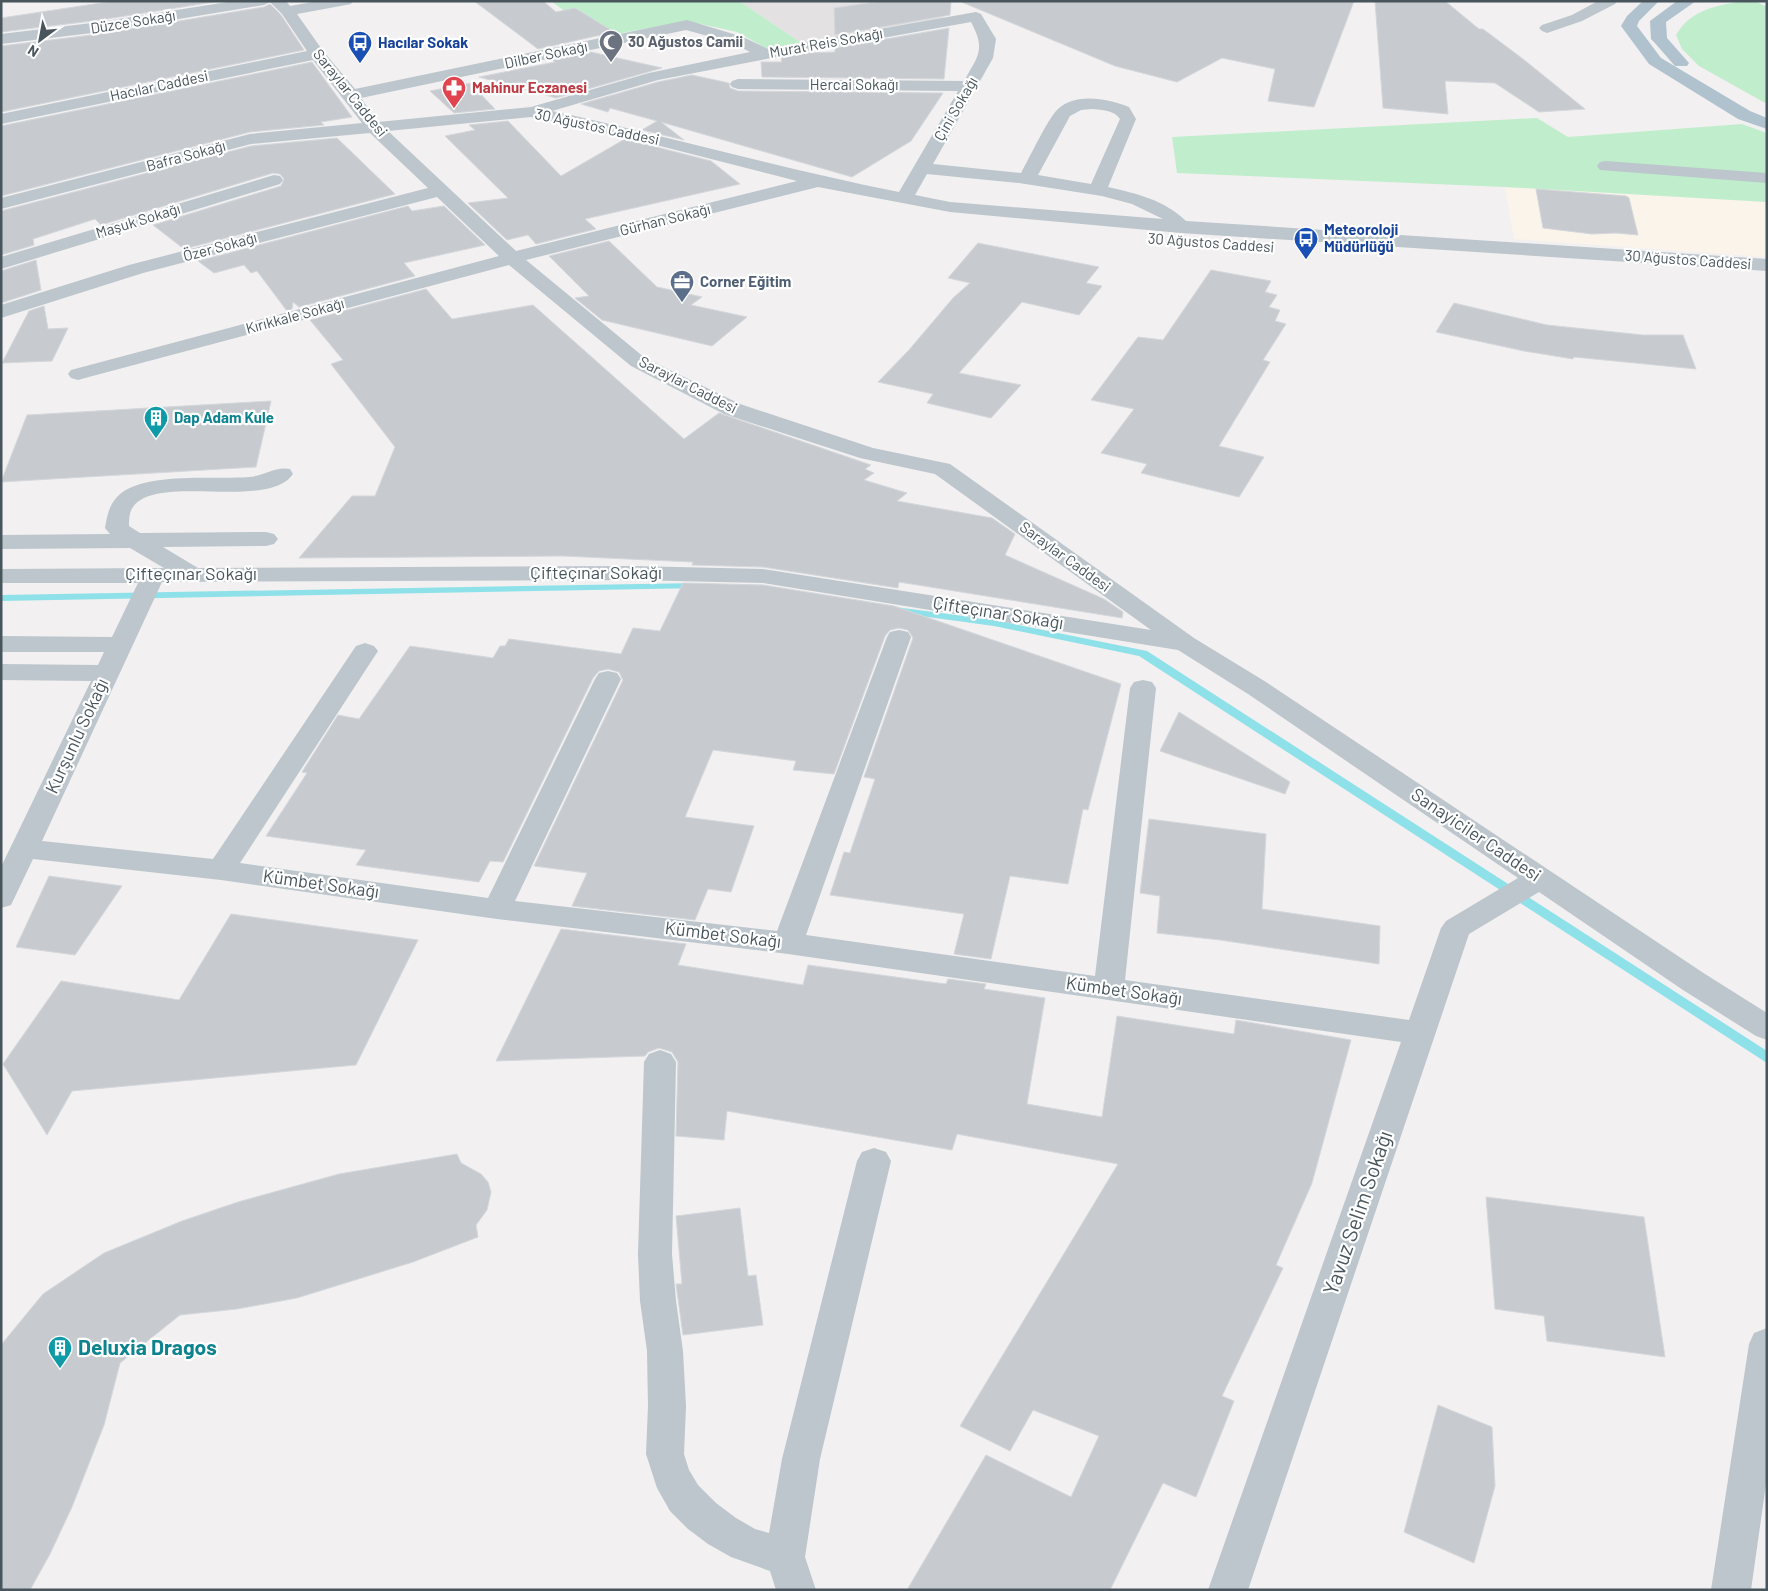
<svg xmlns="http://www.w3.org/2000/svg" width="1768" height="1591" viewBox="0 0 1768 1591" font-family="Barlow,sans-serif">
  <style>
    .commercial { fill: #fbf4ea }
    .education { fill: #e3e1e1 }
    .green { fill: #c0eecc }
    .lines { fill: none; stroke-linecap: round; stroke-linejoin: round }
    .stream { fill: #8fe1e9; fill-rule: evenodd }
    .building { fill: #c7cbcf; stroke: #d4d7db }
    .minor { fill: #bcc6cc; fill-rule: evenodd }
    .major { fill: #b0c2cd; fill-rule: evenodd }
    .labels { text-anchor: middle; stroke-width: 4.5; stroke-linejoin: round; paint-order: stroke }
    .far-street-label { font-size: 15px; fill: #48555c; stroke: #fff }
    .far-worship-label { font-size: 15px; font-weight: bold; fill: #5b616d; stroke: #fff; text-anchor: start }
    .far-transit-label { font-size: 15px; font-weight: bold; fill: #164399; stroke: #fff; text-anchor: start }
    .far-health-label { font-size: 15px; font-weight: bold; fill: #be3a42; stroke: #fff; text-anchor: start }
    .far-service-label { font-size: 15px; font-weight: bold; fill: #4e5e75; stroke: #fff; text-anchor: start }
    .far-culture-label { font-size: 15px; font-weight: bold; fill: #0d838f; stroke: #fff; text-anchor: start }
    .street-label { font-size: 18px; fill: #48555c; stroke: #fff }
    .near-street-label { font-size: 21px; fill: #48555c; stroke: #fff }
    .near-culture-label { font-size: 21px; font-weight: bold; fill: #0d838f; stroke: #fff; text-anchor: start }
  </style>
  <rect width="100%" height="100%" fill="#f2f0f0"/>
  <path class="commercial" d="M 1505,187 L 1767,202 L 1767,257 L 1514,239 Z"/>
  <path class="education" d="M 739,1 L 932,1 L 949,26 L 806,46 Z"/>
  <g class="green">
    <path d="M 551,1 L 739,1 L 806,46 L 773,52 L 737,32 L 687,21 L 600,37 Z"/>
    <path d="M 1745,1 L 1755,1 L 1767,7 L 1767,104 L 1699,66 L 1682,49 L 1676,35 C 1691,9 1718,5 1745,1 Z"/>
    <path d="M 1537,118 L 1568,137 L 1742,124 L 1767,133 L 1767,202 L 1505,187 L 1177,173 L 1172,137 Z"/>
  </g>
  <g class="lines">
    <g class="stream">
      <path d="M 699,583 L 703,584 L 704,586 L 703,588 L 1,601 L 1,595 Z"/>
      <path d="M 895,607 L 994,620 L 1147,651 L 1767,1051 L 1767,1063 L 1139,656 L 994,626 L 891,612 L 889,610 Z"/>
    </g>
  </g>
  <g class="building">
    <path d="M 114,1 L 220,1 L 100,20 L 1,32 L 1,18 Z"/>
    <path d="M 474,1 L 543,1 L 556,12 L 575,8 L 614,32 L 538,49 Z"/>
    <path d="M 882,1 L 951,1 L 950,15 L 835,35 L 834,8 Z"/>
    <path d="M 959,1 L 1354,1 L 1314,107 L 1268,101 L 1275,69 L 1222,58 L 1177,82 L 1115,66 Z"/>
    <path d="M 1375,1 L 1445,1 L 1479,29 L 1483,29 L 1523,59 L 1585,109 L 1539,112 L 1495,83 L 1445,81 L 1448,114 L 1383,108 Z"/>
    <path d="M 270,4 L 281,15 L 304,50 L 1,112 L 1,46 L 100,34 L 264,7 Z"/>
    <path d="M 949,28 L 944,79 L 762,77 L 761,62 L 782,62 L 781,58 L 808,53 L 835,52 L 835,48 Z"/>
    <path d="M 591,52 L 662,68 L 556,98 L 479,77 L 555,62 L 552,60 Z"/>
    <path d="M 312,62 L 352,117 L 321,122 L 324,125 L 250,132 L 1,196 L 1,126 Z"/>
    <path d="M 692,75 L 729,83 L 730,88 L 738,91 L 943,93 L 911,141 L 852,177 L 661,122 L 684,140 L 642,130 L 657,121 L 610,108 L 608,112 L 581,104 L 658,82 Z"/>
    <path d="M 470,83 L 495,109 L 454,113 L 430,91 Z"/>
    <path d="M 508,121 L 561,176 L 625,139 L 711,161 L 740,184 L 585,219 L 596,229 L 536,244 L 528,235 L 507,240 L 468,203 L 508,198 L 445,136 L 475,130 L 469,125 Z"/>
    <path d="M 337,138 L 395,194 L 184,249 L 153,225 L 281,186 L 284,179 L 280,174 L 273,173 L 101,225 L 95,219 L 33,239 L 34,245 L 1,255 L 1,211 L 251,146 Z"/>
    <path d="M 1536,189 L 1626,196 L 1629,198 L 1638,235 L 1616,233 L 1592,234 L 1543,228 Z"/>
    <path d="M 408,206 L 412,211 L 444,206 L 485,245 L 404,263 L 415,276 L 299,307 L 293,302 L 292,309 L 287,311 L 257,271 L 251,273 L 244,265 L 214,273 L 198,261 Z"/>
    <path d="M 609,241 L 657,287 L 702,297 L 691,305 L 747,317 L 712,346 L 602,320 L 575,298 L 589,296 L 549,256 Z"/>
    <path d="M 978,243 L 1099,267 L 1086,283 L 1102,286 L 1079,315 L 1022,302 L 959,373 L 1021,385 L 991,418 L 927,403 L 933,394 L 878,382 L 909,350 L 953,298 L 970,283 L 948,278 Z"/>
    <path d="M 36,260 L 41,290 L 1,303 L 1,271 Z"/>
    <path d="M 1211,270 L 1271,281 L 1265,292 L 1277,295 L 1269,307 L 1280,310 L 1275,321 L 1286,324 L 1263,360 L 1270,362 L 1219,446 L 1264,457 L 1239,497 L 1141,473 L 1147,464 L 1101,453 L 1134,409 L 1091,400 L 1138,337 L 1163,340 Z"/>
    <path d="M 426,289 L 452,319 L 533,305 L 684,439 L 719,413 L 871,465 L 865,469 L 874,473 L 864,480 L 907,493 L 897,501 L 992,518 L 1015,534 L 1005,555 L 1104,599 L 1123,612 L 1122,618 L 899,582 L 898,588 L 763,567 L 692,565 L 693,562 L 563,556 L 299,558 L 352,496 L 375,496 L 395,447 L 331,364 L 343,360 L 310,320 Z"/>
    <path d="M 1454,303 L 1547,325 L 1643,335 L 1683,335 L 1696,369 L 1574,357 L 1573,359 L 1524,351 L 1436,332 Z"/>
    <path d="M 44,306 L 48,329 L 68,328 L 52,361 L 2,363 L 29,311 Z"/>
    <path d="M 271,401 L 256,467 L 1,482 L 27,415 Z"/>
    <path d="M 683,583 L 763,585 L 894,606 L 1121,684 L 1088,810 L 1083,809 L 1068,884 L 1010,876 L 991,959 L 954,954 L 964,914 L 830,895 L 844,852 L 850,853 L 875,779 L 864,777 L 913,638 L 908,630 L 899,628 L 890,630 L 885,636 L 834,774 L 793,770 L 796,761 L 713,750 L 685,817 L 754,826 L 731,892 L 708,889 L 695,920 L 572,906 L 587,873 L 534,866 L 623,680 L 619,672 L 608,669 L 599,671 L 593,678 L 503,862 L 490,861 L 479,882 L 356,865 L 366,850 L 266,836 L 307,773 L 302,772 L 338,715 L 359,719 L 410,646 L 493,658 L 500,646 L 505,646 L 509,639 L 621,654 L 633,628 L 660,631 Z"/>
    <path d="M 1179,712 L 1290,782 L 1285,794 L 1160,751 Z"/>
    <path d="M 1149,819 L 1266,834 L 1262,909 L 1380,926 L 1379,964 L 1220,940 L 1157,933 L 1160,896 L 1140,893 Z"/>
    <path d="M 49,876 L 122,886 L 75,955 L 16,947 Z"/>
    <path d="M 231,914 L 418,940 L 356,1065 L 72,1091 L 47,1135 L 3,1064 L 61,981 L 179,1000 Z"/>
    <path d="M 561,929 L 686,944 L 678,965 L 803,985 L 808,965 L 946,984 L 948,979 L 986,984 L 984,989 L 1045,998 L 1027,1104 L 1102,1117 L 1117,1016 L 1234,1034 L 1236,1020 L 1351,1040 L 1312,1183 L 1276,1265 L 1283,1268 L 1222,1396 L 1234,1401 L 1196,1497 L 1163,1483 L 1110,1590 L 907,1590 L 986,1455 L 1071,1497 L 1099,1436 L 1033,1410 L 1010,1451 L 960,1426 L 1118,1164 L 957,1134 L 952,1150 L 727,1111 L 724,1140 L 676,1136 L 678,1062 L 672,1052 L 659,1048 L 648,1052 L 645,1056 L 496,1061 Z"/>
    <path d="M 457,1154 L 461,1163 L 481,1174 L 488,1182 L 491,1192 L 487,1210 L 476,1225 L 478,1237 L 413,1262 L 297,1298 L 237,1309 L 180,1315 L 120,1363 L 104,1425 L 72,1507 L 50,1554 L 30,1590 L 1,1590 L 1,1345 L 43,1294 L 104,1253 L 182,1221 L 238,1202 L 339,1174 Z"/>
    <path d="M 1486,1197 L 1644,1217 L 1665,1357 L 1547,1341 L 1544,1316 L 1495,1309 Z"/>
    <path d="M 740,1208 L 748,1276 L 756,1275 L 763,1325 L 683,1335 L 676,1284 L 682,1284 L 676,1216 Z"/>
    <path d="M 1438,1405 L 1492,1427 L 1495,1486 L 1474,1563 L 1404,1532 Z"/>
  </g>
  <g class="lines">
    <g class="minor">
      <path d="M 234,1 L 286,1 L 290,6 L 318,1 L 353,1 L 351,4 L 346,5 L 297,14 L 323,51 L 355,89 L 687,20 L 743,37 L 768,49 L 976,12 L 981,14 L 996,39 L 993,58 L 933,164 L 1021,173 C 1029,159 1048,118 1058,109 C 1077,92 1108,99 1129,107 L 1136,119 L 1108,187 C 1137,194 1163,199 1186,221 L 1767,259 L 1767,271 L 1181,233 L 950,212 L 818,187 L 526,260 L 645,358 L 740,404 L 873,448 L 950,464 L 1194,638 L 1266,682 L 1705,974 L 1767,1013 L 1767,1040 L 1756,1036 L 1683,990 L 1539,892 L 1469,934 L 1248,1590 L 1208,1590 L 1401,1042 L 788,954 L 497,919 L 221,880 L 33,859 L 11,905 L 1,908 L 1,867 L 91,681 L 1,680 L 1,664 L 98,665 L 104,652 L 1,652 L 1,636 L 112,637 L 138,583 L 1,583 L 1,569 L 164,568 L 130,548 L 1,549 L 1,535 L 110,534 L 105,528 C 107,516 109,505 118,496 C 143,471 215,480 249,477 C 264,476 275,466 290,469 L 293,474 C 268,511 157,473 133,507 C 129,512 129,520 129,526 L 140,533 L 266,532 L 274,534 L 278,539 L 274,544 L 266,546 L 163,547 L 198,568 L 633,566 L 763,569 L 1151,630 L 935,474 L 860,458 L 724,414 L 631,366 L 509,265 L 85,378 L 78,380 L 71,378 L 68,374 L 71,370 L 499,256 L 437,197 L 143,273 L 1,318 L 1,305 L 129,265 L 428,188 L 370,133 L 251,144 L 1,209 L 1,198 L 250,134 L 362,123 L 313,60 L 1,124 L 1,114 L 307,51 L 282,14 L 270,2 L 264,5 L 100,32 L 1,44 L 1,34 L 100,22 ZM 971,22 C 986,50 978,56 964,81 L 738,79 L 732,81 L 730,84 L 732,87 L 738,89 L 958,91 L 899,192 C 782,169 668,136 552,111 L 658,80 L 766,59 ZM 686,30 L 733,43 L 750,52 L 649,73 L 531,107 L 378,122 L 361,98 ZM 1092,109 C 1102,110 1114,110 1120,119 L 1091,184 L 1038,175 L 1070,116 L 1081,110 ZM 531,117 L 629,138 L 797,181 L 516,251 L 388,131 ZM 927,174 L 1019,183 L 1102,196 L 1132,204 L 1163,219 L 950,202 L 915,195 ZM 633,580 L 763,583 L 1178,650 L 1248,694 L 1518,878 L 1446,921 L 1441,928 L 1409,1020 L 1125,980 L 1156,688 L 1152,682 L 1143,680 L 1134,682 L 1130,688 L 1095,976 L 806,935 L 911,637 L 908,632 L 899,630 L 890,632 L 887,637 L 777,931 L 515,901 L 621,679 L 617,673 L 608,671 L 599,673 L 595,679 L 488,898 L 240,863 L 378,651 L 374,646 L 365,643 L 356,646 L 213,859 L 42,841 L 162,582 Z"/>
      <path d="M 1598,1 L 1617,1 L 1615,4 L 1582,21 L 1547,33 L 1542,31 L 1539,28 L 1542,25 L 1572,15 Z"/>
      <path d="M 1606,161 L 1767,173 L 1767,183 L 1600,170 L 1597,166 L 1600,162 Z"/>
      <path d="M 274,175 L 280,176 L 283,180 L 280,184 L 1,269 L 1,257 Z"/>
      <path d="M 660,1050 L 671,1054 L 676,1062 L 672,1254 L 676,1301 L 683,1351 L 686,1406 L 684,1454 L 689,1470 L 698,1485 L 716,1503 L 736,1518 L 755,1529 L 769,1533 L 782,1459 L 857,1161 L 862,1152 L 874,1148 L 886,1152 L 891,1161 L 820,1459 L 805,1557 L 816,1590 L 776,1590 L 770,1571 L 731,1557 L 708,1544 L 688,1529 L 670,1511 L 657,1488 L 646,1454 L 648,1406 L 647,1351 L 640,1301 L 638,1254 L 644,1062 L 649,1054 Z"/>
      <path d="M 1767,1328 L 1767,1477 L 1751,1590 L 1711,1590 L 1749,1344 L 1754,1333 Z"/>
    </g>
    <g class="major">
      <path d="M 1643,1 L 1659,1 L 1639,21 L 1637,26 L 1661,58 L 1750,111 L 1767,118 L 1767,129 L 1738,119 L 1649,64 L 1621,26 L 1627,16 Z"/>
      <path d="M 1677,1 L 1696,1 L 1666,22 L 1667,38 L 1689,63 L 1687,66 L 1675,66 L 1654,42 L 1651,39 L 1650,21 Z"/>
    </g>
  </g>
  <defs>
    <symbol id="mosque-pin" viewBox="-11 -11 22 30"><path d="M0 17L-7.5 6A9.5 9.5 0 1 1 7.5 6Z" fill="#6b7280" stroke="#fff"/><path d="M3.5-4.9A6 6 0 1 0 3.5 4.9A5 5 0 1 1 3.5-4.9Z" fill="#fff"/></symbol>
    <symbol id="bus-pin" viewBox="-11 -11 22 30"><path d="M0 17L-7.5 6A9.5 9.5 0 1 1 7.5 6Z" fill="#1a4fb4" stroke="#fff"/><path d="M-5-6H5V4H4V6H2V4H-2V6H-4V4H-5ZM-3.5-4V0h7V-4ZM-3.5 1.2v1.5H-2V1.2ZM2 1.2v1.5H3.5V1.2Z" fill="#fff"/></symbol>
    <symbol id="pharmacy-pin" viewBox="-11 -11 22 30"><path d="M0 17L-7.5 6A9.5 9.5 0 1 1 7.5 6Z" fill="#e0444e" stroke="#fff"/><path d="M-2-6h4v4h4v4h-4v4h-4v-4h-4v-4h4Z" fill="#fff"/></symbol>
    <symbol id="office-pin" viewBox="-11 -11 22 30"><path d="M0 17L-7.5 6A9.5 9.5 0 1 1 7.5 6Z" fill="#5c6f8a" stroke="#fff"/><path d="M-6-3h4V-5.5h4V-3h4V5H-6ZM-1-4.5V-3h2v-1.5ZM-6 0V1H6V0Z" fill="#fff"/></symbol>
    <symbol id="building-pin" viewBox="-11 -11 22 30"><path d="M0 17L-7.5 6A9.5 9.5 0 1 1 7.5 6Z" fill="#0f9aa8" stroke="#fff"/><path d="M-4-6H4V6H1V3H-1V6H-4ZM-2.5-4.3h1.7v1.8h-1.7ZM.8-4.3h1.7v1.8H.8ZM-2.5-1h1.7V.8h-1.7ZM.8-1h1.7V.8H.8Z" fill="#fff"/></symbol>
  </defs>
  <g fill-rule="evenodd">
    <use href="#mosque-pin" x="597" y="28" width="28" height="38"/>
    <use href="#bus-pin" x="346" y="29" width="28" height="38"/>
    <use href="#pharmacy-pin" x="440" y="74" width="28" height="38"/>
    <use href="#bus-pin" x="1292" y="225" width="28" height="38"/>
    <use href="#office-pin" x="668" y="268" width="28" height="38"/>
    <use href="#building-pin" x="142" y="404" width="28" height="38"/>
    <use href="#building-pin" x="46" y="1334" width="28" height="38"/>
  </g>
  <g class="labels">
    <g class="far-street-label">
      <text transform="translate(133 22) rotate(-9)" y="5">Düzce Sokağı</text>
      <text transform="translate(826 43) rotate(-10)" y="5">Murat Reis Sokağı</text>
      <text transform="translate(546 55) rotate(-12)" y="5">Dilber Sokağı</text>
      <text x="854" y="90">Hercai Sokağı</text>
      <text transform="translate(159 86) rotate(-12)" y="5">Hacılar Caddesi</text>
      <text transform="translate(350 93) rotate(51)" y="5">Saraylar Caddesi</text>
      <text transform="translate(956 109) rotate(-60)" y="5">Çini Sokağı</text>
      <text transform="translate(597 127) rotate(12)" y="5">30 Ağustos Caddesi</text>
      <text transform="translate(186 156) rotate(-15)" y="5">Bafra Sokağı</text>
      <text transform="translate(665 220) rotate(-14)" y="5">Gürhan Sokağı</text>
      <text transform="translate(138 221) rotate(-17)" y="5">Maşuk Sokağı</text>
      <text transform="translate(1211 243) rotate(4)" y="5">30 Ağustos Caddesi</text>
      <text transform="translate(220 247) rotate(-15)" y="5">Özer Sokağı</text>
      <text transform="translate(1688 260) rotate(4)" y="5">30 Ağustos Caddesi</text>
      <text transform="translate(295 316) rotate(-15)" y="5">Kırıkkale Sokağı</text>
      <text transform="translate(688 385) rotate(27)" y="5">Saraylar Caddesi</text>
      <text transform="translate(1065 557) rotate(36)" y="5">Saraylar Caddesi</text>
    </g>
    <g class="far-worship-label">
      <text x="628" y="47">30 Ağustos Camii</text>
    </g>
    <g class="far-transit-label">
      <text x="378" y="48">Hacılar Sokak</text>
      <text x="1324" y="235">Meteoroloji<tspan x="1324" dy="17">Müdürlüğü</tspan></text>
    </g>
    <g class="far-health-label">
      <text x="472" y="93">Mahinur Eczanesi</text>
    </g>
    <g class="far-service-label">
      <text x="700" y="287">Corner Eğitim</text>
    </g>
    <g class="far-culture-label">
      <text x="174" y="423">Dap Adam Kule</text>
    </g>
    <g class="street-label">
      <text x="596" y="579">Çifteçınar Sokağı</text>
      <text x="191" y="580">Çifteçınar Sokağı</text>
      <text transform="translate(998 613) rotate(9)" y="6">Çifteçınar Sokağı</text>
      <text transform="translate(77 736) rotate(-65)" y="6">Kurşunlu Sokağı</text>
      <text transform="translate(1476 835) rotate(34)" y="6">Sanayiciler Caddesi</text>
      <text transform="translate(321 884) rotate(8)" y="6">Kümbet Sokağı</text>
      <text transform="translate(723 935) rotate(7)" y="6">Kümbet Sokağı</text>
      <text transform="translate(1124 991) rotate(8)" y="6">Kümbet Sokağı</text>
    </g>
    <g class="near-street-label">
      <text transform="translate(1358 1213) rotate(-71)" y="7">Yavuz Selim Sokağı</text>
    </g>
    <g class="near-culture-label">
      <text x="78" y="1355">Deluxia Dragos</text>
    </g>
  </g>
  <rect width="1768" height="1591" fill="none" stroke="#48555c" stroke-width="5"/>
  <g transform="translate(40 40) rotate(212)" stroke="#ffffff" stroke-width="4" paint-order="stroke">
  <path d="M0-4L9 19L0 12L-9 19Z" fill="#48555c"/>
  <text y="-8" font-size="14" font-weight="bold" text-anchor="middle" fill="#48555c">N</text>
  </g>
</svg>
